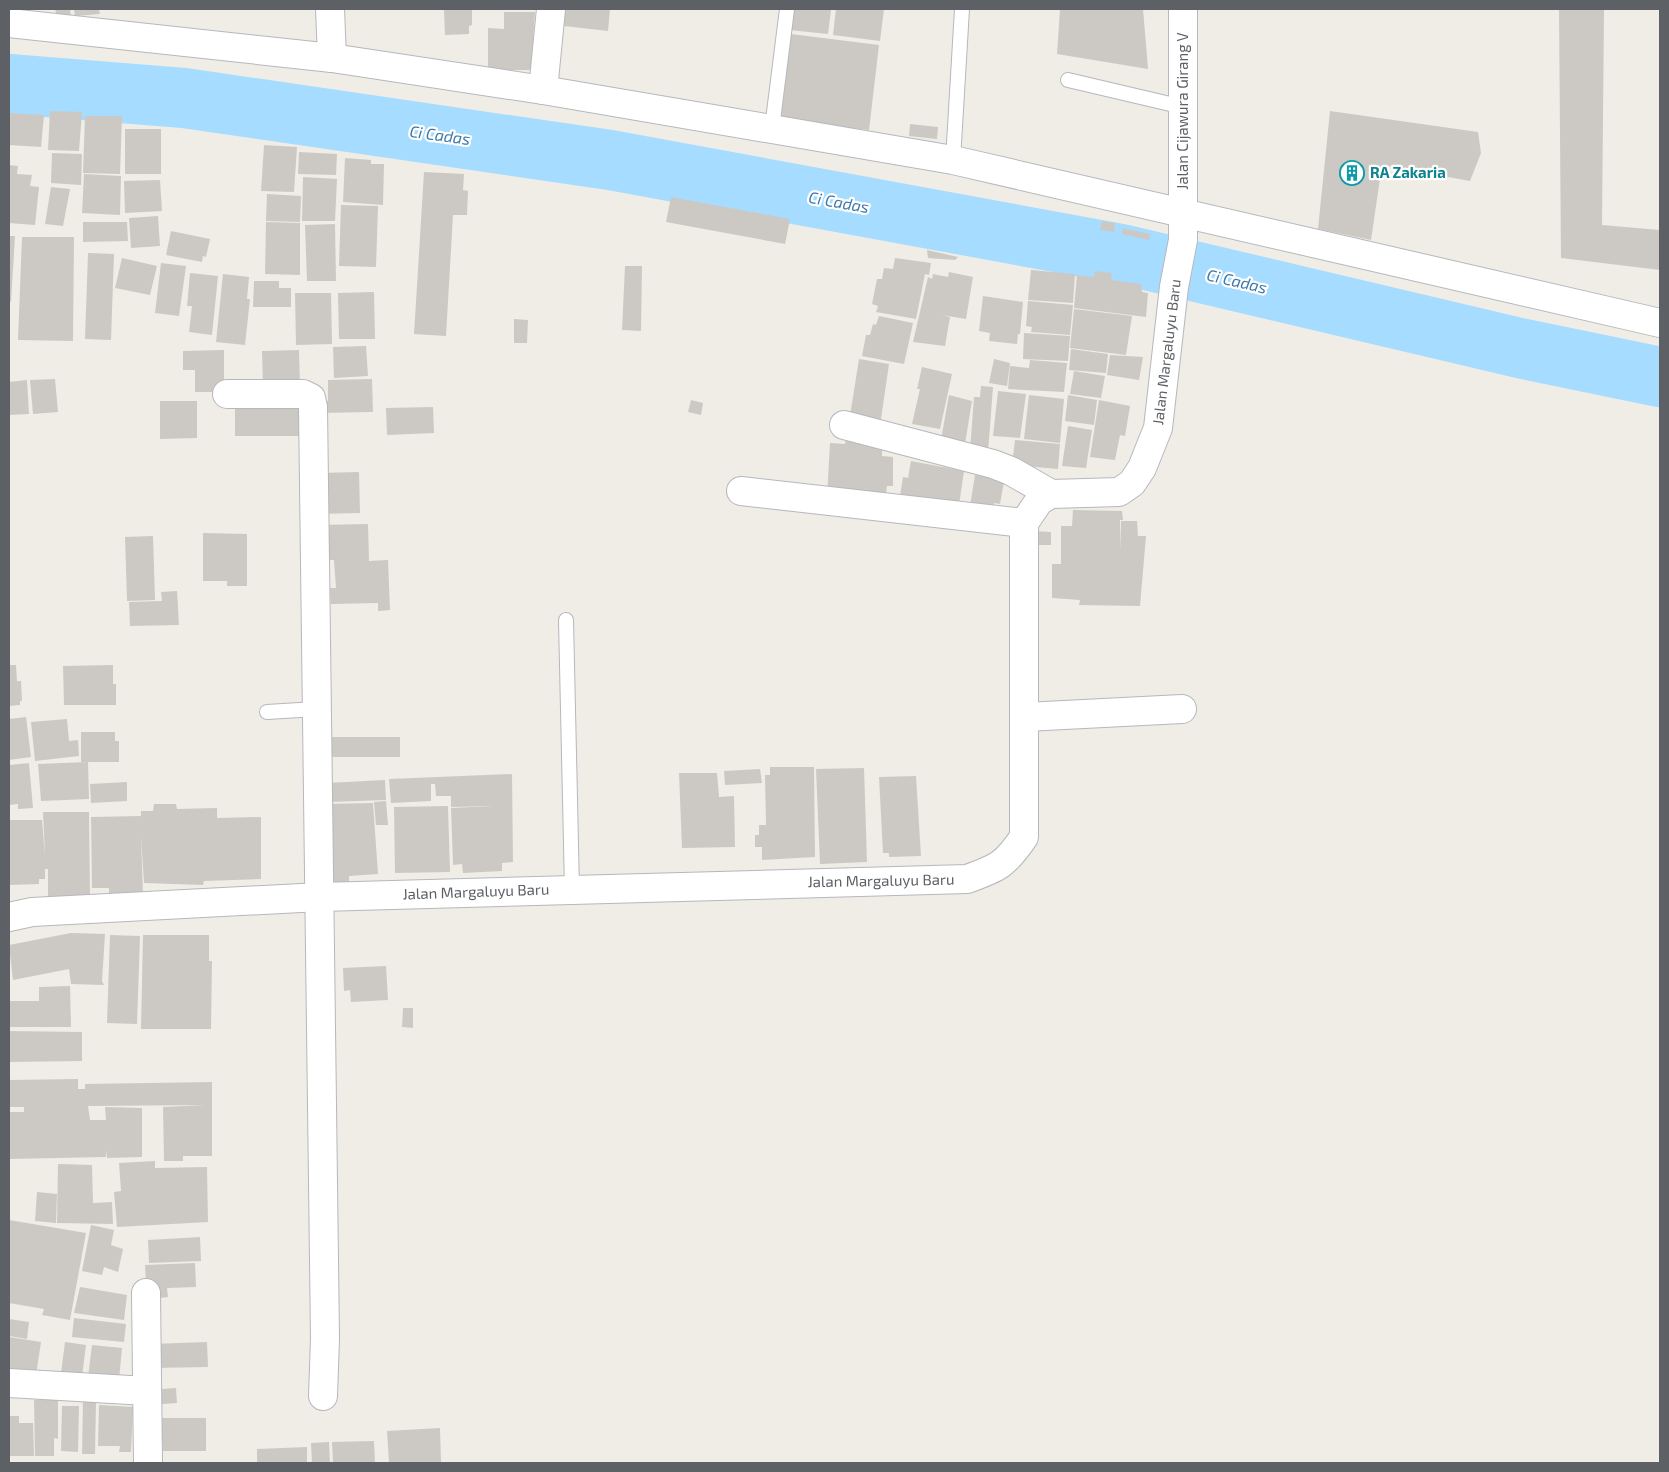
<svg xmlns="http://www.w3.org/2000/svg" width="1669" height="1472" viewBox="0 0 1669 1472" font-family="'Exo 2',sans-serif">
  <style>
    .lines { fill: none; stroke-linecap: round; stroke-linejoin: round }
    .river { stroke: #a5dcff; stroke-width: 60 }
    .building { fill: #ccc9c4 }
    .lane-casing { stroke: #b5b8bc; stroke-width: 16 }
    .street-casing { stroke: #b5b8bc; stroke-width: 30 }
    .lane { stroke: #fff; stroke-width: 14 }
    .street { stroke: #fff; stroke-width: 28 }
    .labels { text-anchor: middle; stroke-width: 4.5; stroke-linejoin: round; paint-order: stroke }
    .street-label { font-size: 15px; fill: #5d6166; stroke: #fff }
    .culture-label { font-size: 15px; font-weight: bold; fill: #0d838f; stroke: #fff; text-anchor: start }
    .water-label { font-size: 16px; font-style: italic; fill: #3e78a9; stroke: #fff }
  </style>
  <rect width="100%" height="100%" fill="#efede5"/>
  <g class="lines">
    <path class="river" d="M 9,84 L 184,98 L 610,160 L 1121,254 L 1524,349 L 1660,377"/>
  </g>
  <g class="building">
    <path d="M 55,9 L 70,9 L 71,16 L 57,17 Z"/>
    <path d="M 74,9 L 99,9 L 100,14 L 75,16 Z"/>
    <path d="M 444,9 L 472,9 L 472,25 L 469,26 L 469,34 L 445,35 Z"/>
    <path d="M 556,9 L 610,9 L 608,31 L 555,25 Z"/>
    <path d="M 791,9 L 831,10 L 828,34 L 789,30 Z"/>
    <path d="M 836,9 L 884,9 L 880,41 L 833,35 Z"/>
    <path d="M 1060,9 L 1143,9 L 1148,69 L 1057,54 Z"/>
    <path d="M 1559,9 L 1604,9 L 1602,225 L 1660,230 L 1660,270 L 1561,258 Z"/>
    <path d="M 504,12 L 535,12 L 531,70 L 488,70 L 488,28 L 504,29 Z"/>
    <path d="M 791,34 L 879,45 L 869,130 L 781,120 Z"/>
    <path d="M 50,111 L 82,112 L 79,151 L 48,150 Z"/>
    <path d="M 1330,111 L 1478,132 L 1481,153 L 1470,181 L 1382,165 L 1371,240 L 1318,229 Z"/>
    <path d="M 9,113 L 44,115 L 41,147 L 9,145 Z"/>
    <path d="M 85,116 L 122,116 L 120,174 L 83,173 Z"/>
    <path d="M 910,124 L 938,127 L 937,139 L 909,136 Z"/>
    <rect x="125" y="129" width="36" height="45"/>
    <path d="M 264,145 L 297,147 L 294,192 L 261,191 Z"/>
    <path d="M 299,152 L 337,154 L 336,175 L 298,174 Z"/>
    <path d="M 52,153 L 82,154 L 81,185 L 51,183 Z"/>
    <path d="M 345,158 L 371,160 L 371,164 L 384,164 L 383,205 L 343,202 Z"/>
    <path d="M 9,165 L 18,166 L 17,174 L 32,175 L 30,186 L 39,187 L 35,225 L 9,223 Z"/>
    <path d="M 424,172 L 464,174 L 463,190 L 468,191 L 467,215 L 453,215 L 446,336 L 414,334 Z"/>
    <path d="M 84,174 L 121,176 L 120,215 L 82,213 Z"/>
    <path d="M 303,177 L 337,179 L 335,221 L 302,221 Z"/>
    <path d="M 160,180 L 162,211 L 125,213 L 124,181 Z"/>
    <path d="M 51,187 L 70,189 L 63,226 L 45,224 Z"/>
    <path d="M 267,194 L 301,196 L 300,222 L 266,221 Z"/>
    <path d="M 671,197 L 790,219 L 785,244 L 666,222 Z"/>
    <path d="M 341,205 L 378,206 L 376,267 L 339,266 Z"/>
    <path d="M 158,216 L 160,246 L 131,248 L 129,218 Z"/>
    <path d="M 1102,221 L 1115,223 L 1114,232 L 1100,230 Z"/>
    <path d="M 83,222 L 127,222 L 128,241 L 83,242 Z"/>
    <path d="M 266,222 L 300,223 L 300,275 L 265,274 Z"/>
    <path d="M 335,224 L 336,281 L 307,281 L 305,225 Z"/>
    <path d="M 1122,228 L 1150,234 L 1149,240 L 1122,234 Z"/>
    <path d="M 171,231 L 210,239 L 206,257 L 203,256 L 202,262 L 166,255 Z"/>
    <path d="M 9,236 L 15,236 L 11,302 L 9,301 Z"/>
    <path d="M 22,237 L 74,237 L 73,341 L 18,340 Z"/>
    <path d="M 927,250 L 958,257 L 955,260 L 928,258 Z"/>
    <path d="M 88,253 L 114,254 L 111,340 L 85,339 Z"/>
    <path d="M 122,258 L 157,266 L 150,295 L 115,288 Z"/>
    <path d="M 895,258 L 931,263 L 929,275 L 925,274 L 916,319 L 876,312 L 878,306 L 872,304 L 877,279 L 882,279 L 884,268 L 893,269 Z"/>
    <path d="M 161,263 L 186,266 L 179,316 L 155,313 Z"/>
    <path d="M 625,266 L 642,266 L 641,331 L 622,330 Z"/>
    <path d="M 1031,270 L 1075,274 L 1073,303 L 1028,300 Z"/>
    <path d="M 1095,271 L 1112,273 L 1111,280 L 1141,284 L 1142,292 L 1148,293 L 1146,317 L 1074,308 L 1077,275 L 1094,277 Z"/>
    <path d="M 949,272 L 973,277 L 966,319 L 942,315 L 950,317 L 945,346 L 913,342 L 928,277 L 932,279 L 933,274 L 948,277 Z"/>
    <path d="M 190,273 L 218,276 L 212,335 L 189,332 L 192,306 L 187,306 Z"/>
    <path d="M 223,274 L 249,277 L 247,299 L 250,299 L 245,345 L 216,342 Z"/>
    <path d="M 254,281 L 279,281 L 279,288 L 291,288 L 291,307 L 253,307 Z"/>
    <path d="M 374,292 L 375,339 L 339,339 L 338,293 Z"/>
    <path d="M 295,293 L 331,293 L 332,344 L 296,345 Z"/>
    <path d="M 983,296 L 1023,302 L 1020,334 L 1018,334 L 1017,344 L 989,341 L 990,333 L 979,331 Z"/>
    <path d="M 1028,301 L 1073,305 L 1070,335 L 1031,332 L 1032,327 L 1026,326 Z"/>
    <path d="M 1074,309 L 1132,316 L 1126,355 L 1070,348 Z"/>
    <path d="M 879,316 L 913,323 L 904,364 L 862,356 L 866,335 L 870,335 L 873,324 L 876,325 Z"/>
    <path d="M 514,319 L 528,320 L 527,343 L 514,343 Z"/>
    <path d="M 1024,333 L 1070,336 L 1068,361 L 1023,359 Z"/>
    <path d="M 366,346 L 368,376 L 334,378 L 333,347 Z"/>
    <path d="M 1071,349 L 1108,354 L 1106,373 L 1069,370 Z"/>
    <path d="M 224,350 L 224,392 L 195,392 L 195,370 L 183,370 L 183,351 Z"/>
    <path d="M 299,350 L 300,386 L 263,386 L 262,351 Z"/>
    <path d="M 1110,355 L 1143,357 L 1139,380 L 1107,375 Z"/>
    <path d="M 859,359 L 889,364 L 880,426 L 849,422 Z"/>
    <path d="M 994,359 L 1010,363 L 1007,386 L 989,383 Z"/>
    <path d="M 1030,360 L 1067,363 L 1064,392 L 1008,389 L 1010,366 L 1029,368 Z"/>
    <path d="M 922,367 L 952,374 L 940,429 L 912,424 L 920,389 L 917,389 Z"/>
    <path d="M 1074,371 L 1105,376 L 1101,398 L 1070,394 Z"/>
    <path d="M 55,379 L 58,412 L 33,414 L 30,380 Z"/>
    <path d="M 372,379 L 373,412 L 318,413 L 318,400 L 328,401 L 328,380 Z"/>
    <path d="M 27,380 L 29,414 L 9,415 L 9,382 Z"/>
    <path d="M 981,386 L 993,387 L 988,452 L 970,451 L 974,397 L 980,397 Z"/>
    <path d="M 998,391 L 1026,394 L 1020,438 L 993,436 Z"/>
    <path d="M 949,395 L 972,401 L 964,450 L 940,445 Z"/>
    <path d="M 1029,395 L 1064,399 L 1060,443 L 1024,439 Z"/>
    <path d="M 1068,395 L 1097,400 L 1094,425 L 1065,421 Z"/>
    <path d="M 305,396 L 305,436 L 235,436 L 235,397 Z"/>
    <path d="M 691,400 L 703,403 L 701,415 L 688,412 Z"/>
    <path d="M 1099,400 L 1130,406 L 1125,436 L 1120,435 L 1115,460 L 1090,457 Z"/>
    <path d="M 160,401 L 197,401 L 197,438 L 160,439 Z"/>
    <path d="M 433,407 L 434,433 L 387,435 L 386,408 Z"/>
    <path d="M 1068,426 L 1092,430 L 1086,468 L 1062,466 Z"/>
    <path d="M 846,439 L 882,443 L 882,456 L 893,457 L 893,486 L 887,486 L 885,500 L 827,497 L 830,443 L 845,444 Z"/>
    <path d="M 1015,440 L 1060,444 L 1058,469 L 1012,465 Z"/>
    <path d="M 911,461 L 964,471 L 959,505 L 900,496 L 903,477 L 908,478 Z"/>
    <path d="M 983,471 L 1005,476 L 1000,504 L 994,503 L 993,510 L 970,506 L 975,475 L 982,476 Z"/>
    <path d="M 359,472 L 360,513 L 316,514 L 319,473 Z"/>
    <path d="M 1073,510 L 1122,511 L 1123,520 L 1120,520 L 1120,552 L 1121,521 L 1137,521 L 1138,536 L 1146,536 L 1140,606 L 1079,605 L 1080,600 L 1052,598 L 1052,564 L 1061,564 L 1061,526 L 1072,526 Z"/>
    <path d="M 368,524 L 369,561 L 388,560 L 390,610 L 378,611 L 378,603 L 331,604 L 330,588 L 336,588 L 334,560 L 327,560 L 319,525 Z"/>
    <path d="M 1030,531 L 1051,532 L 1051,545 L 1030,545 Z"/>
    <path d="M 203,533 L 247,534 L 247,586 L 227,586 L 227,581 L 203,581 Z"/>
    <path d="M 153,536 L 155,600 L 127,601 L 125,537 Z"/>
    <path d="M 177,591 L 179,625 L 130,626 L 129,602 L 162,601 L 161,592 Z"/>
    <path d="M 9,665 L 16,665 L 17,681 L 21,681 L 22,701 L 20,701 L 20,705 L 9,706 Z"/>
    <path d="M 113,665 L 113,684 L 116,684 L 116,705 L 64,705 L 63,666 Z"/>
    <path d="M 26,717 L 31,757 L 9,760 L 9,719 Z"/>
    <path d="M 67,719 L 69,741 L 78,740 L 79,756 L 35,761 L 31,722 Z"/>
    <path d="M 81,732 L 115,732 L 115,741 L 119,741 L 119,762 L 81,762 Z"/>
    <rect x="323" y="737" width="77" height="20"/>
    <path d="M 88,762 L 89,799 L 41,801 L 38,764 Z"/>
    <path d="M 29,763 L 33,808 L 18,809 L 18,804 L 9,805 L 9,765 Z"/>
    <path d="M 770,767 L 814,767 L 815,857 L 762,860 L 762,847 L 755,847 L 755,835 L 759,835 L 759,825 L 766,825 L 765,775 L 770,775 Z"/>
    <path d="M 864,768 L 867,862 L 820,864 L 816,769 Z"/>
    <path d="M 760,769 L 762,783 L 725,785 L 724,771 Z"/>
    <path d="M 679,773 L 717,773 L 719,797 L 734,796 L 735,847 L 682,848 Z"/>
    <path d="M 512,774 L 513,862 L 502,863 L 502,871 L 463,873 L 462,864 L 453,865 L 451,808 L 493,806 L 451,807 L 451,796 L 436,796 L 435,784 L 431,784 L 431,801 L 391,803 L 389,779 Z"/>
    <path d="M 916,776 L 921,856 L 889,857 L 889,853 L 883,853 L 879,777 Z"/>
    <path d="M 385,780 L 386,800 L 328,802 L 327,783 Z"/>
    <path d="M 127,782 L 127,801 L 91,803 L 90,784 Z"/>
    <path d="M 386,801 L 388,825 L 376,825 L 374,802 Z"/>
    <path d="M 373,803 L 378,874 L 349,876 L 349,886 L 331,887 L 326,804 Z"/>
    <path d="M 154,804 L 176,804 L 177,809 L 217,808 L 217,818 L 261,817 L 261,879 L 204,881 L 203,885 L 144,883 L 141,836 L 143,894 L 109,895 L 109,888 L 92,888 L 91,817 L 141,816 L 141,811 L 153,811 Z"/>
    <path d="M 448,806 L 450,872 L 395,873 L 394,807 Z"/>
    <path d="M 43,812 L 89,812 L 90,897 L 48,897 L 48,869 L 45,869 L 45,879 L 39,879 L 39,884 L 9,885 L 9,820 L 42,820 L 45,857 Z"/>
    <path d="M 71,933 L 105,934 L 102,981 L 104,985 L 71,984 L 69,969 L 13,980 L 9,945 Z"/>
    <path d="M 110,935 L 140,936 L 137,1024 L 107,1023 Z"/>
    <path d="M 143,935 L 209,935 L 209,961 L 212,961 L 211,1029 L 141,1029 Z"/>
    <path d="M 386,966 L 388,1000 L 351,1002 L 350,990 L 344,991 L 343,968 Z"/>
    <path d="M 70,986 L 71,1027 L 9,1027 L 9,1001 L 39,1001 L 39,987 Z"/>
    <path d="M 403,1008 L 413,1008 L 413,1028 L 402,1027 Z"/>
    <path d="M 9,1031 L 82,1032 L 82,1061 L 9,1062 Z"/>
    <path d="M 78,1079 L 78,1089 L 85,1089 L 85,1084 L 212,1082 L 212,1156 L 183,1156 L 183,1161 L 164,1161 L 163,1107 L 205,1105 L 88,1106 L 90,1120 L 106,1120 L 105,1107 L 142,1108 L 142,1157 L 107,1158 L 107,1150 L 106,1157 L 9,1159 L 9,1112 L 24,1112 L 24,1107 L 9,1107 L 9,1080 Z"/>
    <path d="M 155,1161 L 155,1168 L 207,1167 L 208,1222 L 117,1227 L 114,1192 L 121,1191 L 119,1163 Z"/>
    <path d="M 58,1164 L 92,1165 L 93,1203 L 112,1202 L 113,1224 L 57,1223 Z"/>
    <path d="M 37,1192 L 57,1194 L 56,1223 L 35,1221 Z"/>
    <path d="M 9,1220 L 86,1233 L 70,1320 L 42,1315 L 44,1309 L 9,1303 Z"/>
    <path d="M 91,1225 L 114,1230 L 111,1245 L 123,1249 L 118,1272 L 104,1267 L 102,1275 L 82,1271 Z"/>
    <path d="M 200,1237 L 201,1261 L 149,1263 L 148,1240 Z"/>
    <path d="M 195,1263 L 196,1287 L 167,1288 L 168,1297 L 160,1298 L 160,1303 L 147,1304 L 145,1265 Z"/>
    <path d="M 80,1287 L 127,1295 L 124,1320 L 74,1313 Z"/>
    <path d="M 74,1318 L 126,1324 L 124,1342 L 72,1337 Z"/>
    <path d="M 9,1319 L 29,1322 L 27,1339 L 9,1336 Z"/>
    <path d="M 9,1337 L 41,1342 L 35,1382 L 9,1378 Z"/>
    <path d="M 65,1342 L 86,1345 L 81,1384 L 60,1381 Z"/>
    <path d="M 207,1342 L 208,1367 L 152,1368 L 152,1344 Z"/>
    <path d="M 92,1345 L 122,1348 L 119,1380 L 88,1377 Z"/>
    <path d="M 176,1388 L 177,1403 L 150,1405 L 148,1390 Z"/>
    <path d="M 34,1400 L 58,1400 L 58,1439 L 54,1438 L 54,1456 L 35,1456 Z"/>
    <path d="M 83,1401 L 96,1402 L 95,1454 L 82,1454 Z"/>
    <path d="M 99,1405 L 133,1407 L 131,1452 L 119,1452 L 120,1446 L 98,1446 Z"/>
    <path d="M 62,1406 L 79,1406 L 78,1452 L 61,1451 Z"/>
    <path d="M 9,1416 L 19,1416 L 19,1423 L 33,1423 L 34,1456 L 9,1456 Z"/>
    <path d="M 156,1418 L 206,1418 L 206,1451 L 163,1451 L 163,1443 L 157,1443 Z"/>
    <path d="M 440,1428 L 441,1463 L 389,1463 L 387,1431 Z"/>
    <path d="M 374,1441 L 375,1463 L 333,1463 L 332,1442 Z"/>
    <path d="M 329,1442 L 330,1463 L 312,1463 L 311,1443 Z"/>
    <path d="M 307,1447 L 307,1463 L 257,1463 L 257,1449 Z"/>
  </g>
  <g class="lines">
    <defs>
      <g id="lane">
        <path d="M 1068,80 L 1183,107"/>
        <path d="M 772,128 L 787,9"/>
        <path d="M 953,160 L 962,9"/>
        <path d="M 566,620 L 572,889"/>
        <path d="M 267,712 L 316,709"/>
      </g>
      <g id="street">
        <path d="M 330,9 L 332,58"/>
        <path d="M 9,23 L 332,58 L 543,90 L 953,160 L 1660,323"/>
        <path d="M 543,90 L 551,9"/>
        <path d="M 227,394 L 303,394 L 311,398 L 313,407 L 325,1338 L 323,1396"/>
        <path d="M 844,425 L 993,464 L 1011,471 L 1051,494"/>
        <path d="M 741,491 L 1024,523"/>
        <path d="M 1025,717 L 1182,709"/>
        <path d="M 9,917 L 32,912 L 320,897 L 967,879 C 998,868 1005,865 1024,837 L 1024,523 L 1039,501 L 1051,494 L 1119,492 L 1132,483 L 1142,468 L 1158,428 L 1174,287 L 1183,240 L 1183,9"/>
        <path d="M 146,1293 L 148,1463"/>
        <path d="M 9,1383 L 147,1391"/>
      </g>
    </defs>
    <use href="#lane" class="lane-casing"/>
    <use href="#street" class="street-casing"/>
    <use href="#lane" class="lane"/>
    <use href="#street" class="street"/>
  </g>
  <defs>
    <symbol id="building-ring" viewBox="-11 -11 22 22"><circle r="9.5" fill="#fff" stroke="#0f9aa8" stroke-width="1.5"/><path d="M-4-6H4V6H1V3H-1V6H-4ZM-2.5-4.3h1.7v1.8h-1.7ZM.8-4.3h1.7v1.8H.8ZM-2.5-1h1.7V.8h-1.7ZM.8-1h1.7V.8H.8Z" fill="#0f9aa8"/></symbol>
  </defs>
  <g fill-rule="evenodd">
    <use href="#building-ring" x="1338" y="159" width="28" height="28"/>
  </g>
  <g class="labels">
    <g class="street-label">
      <text transform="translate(1183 111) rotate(-90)" y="5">Jalan Cijawura Girang V</text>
      <text transform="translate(1167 352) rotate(-83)" y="5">Jalan Margaluyu Baru</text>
      <text transform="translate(881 881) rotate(-1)" y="5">Jalan Margaluyu Baru</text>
      <text transform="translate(476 892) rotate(-2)" y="5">Jalan Margaluyu Baru</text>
    </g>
    <g class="culture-label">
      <text x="1370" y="178">RA Zakaria</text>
    </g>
    <g class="water-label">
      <text transform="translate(440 135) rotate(8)" y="6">Ci Cadas</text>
      <text transform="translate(839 202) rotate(10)" y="6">Ci Cadas</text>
      <text transform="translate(1237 281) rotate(13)" y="6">Ci Cadas</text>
    </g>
  </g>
  <rect width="1669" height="1472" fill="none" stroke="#5d6166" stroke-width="20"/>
</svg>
